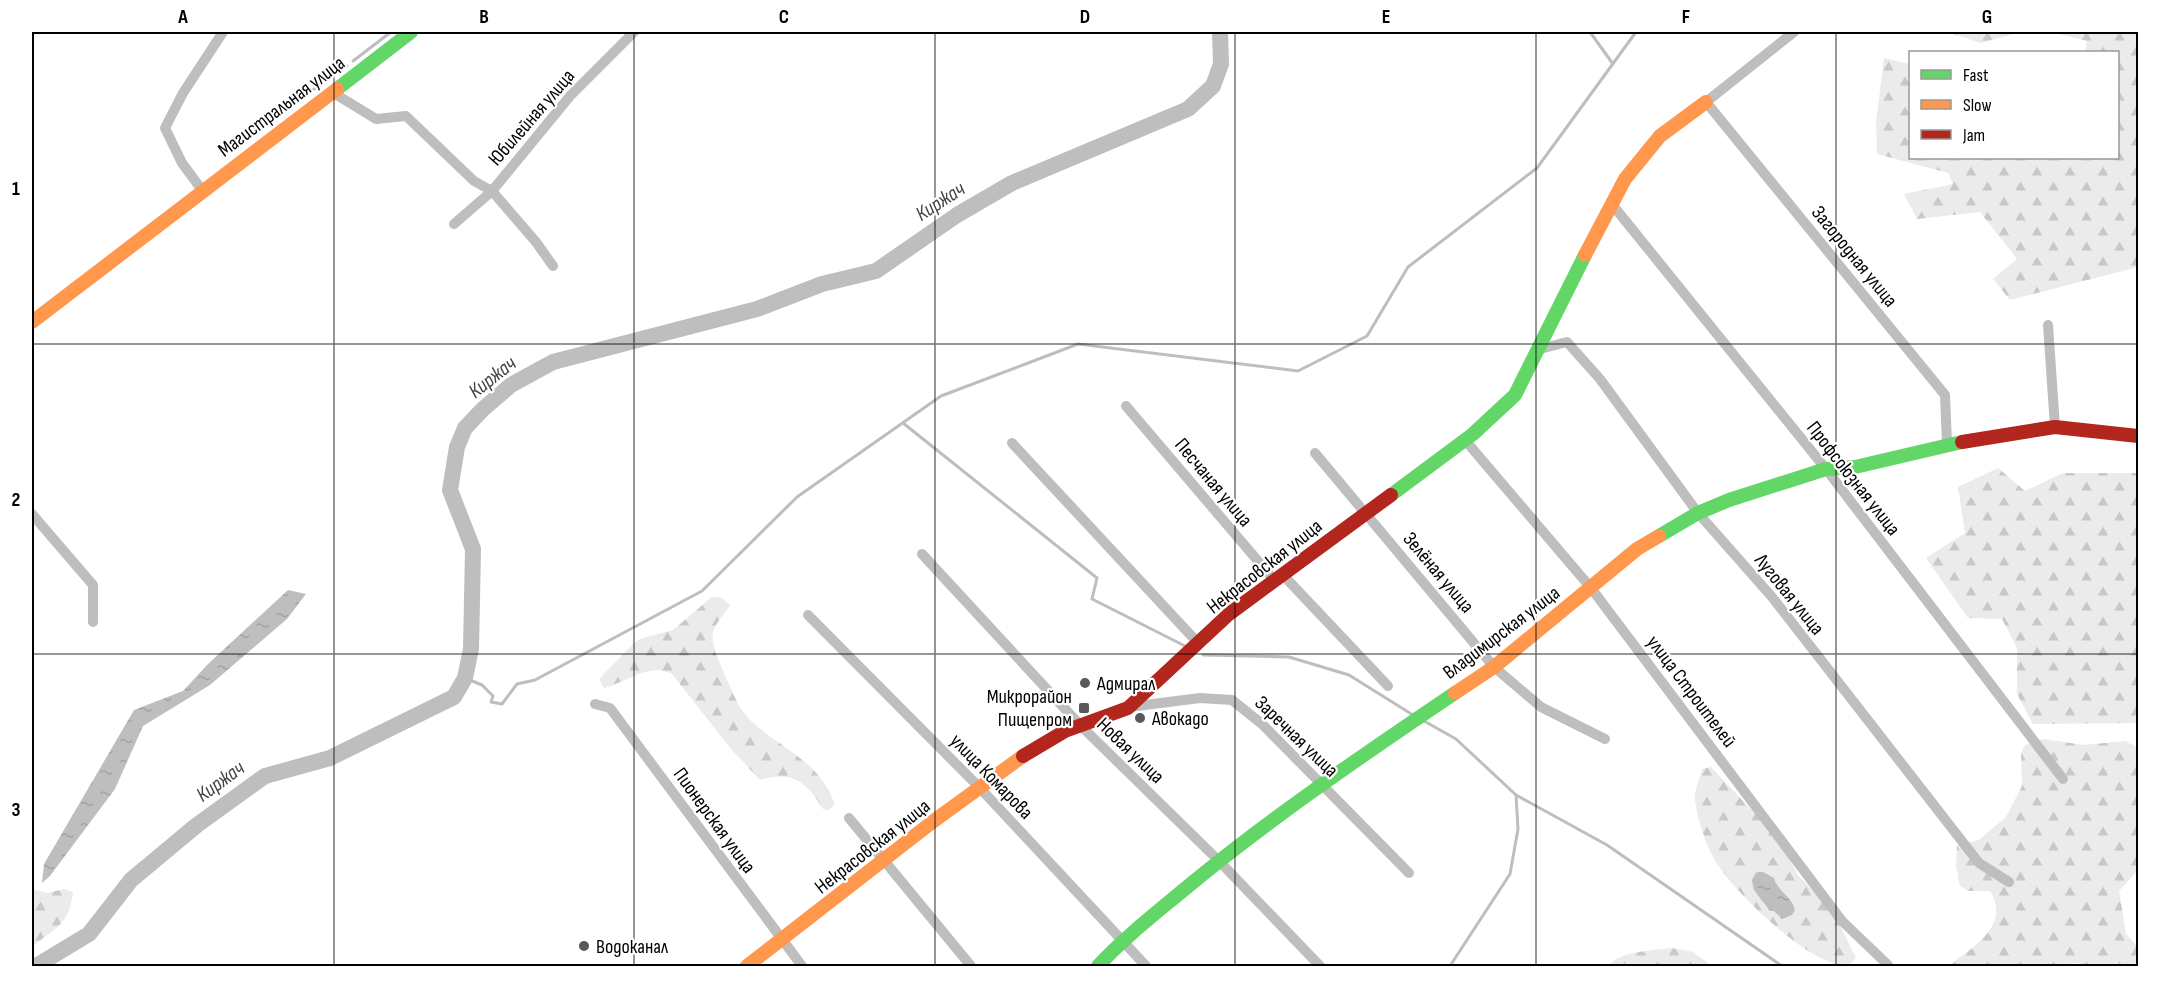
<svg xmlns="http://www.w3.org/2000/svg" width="2170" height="998" viewBox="0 0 2170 998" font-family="'Sofia Sans Condensed',sans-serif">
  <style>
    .forest { fill: url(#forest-firs) }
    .water { fill: url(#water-ripples) }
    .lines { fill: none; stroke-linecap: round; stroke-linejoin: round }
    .stream { stroke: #bebebe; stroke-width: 3 }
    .river { stroke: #bebebe; stroke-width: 16 }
    .street { stroke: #bebebe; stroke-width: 10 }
    .fast { stroke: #63d668; stroke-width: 14 }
    .slow { stroke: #ff974d; stroke-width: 14 }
    .jam { stroke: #b3261e; stroke-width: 14 }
    .grid { fill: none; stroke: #000; stroke-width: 1.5; stroke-opacity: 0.55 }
    .poi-dot { fill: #595959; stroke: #fff; stroke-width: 2 }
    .labels { text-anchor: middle; stroke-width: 4.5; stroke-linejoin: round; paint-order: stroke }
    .street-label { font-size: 20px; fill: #000; stroke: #fff }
    .poi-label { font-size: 20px; fill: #000; stroke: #fff; text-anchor: start }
    .water-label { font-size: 21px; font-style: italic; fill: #434343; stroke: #fff }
    .neatline { fill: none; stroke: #000; stroke-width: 2 }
    .grid-label { font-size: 20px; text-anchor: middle; font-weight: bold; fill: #000 }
  </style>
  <defs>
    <pattern id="forest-firs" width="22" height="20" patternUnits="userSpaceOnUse" patternTransform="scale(1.5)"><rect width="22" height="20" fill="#ebebeb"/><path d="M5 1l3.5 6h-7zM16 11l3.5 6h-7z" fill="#c8c8c8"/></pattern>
    <pattern id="water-ripples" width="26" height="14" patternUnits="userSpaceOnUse" patternTransform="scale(1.5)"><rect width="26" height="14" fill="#bebebe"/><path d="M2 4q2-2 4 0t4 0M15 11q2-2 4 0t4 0" fill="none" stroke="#a2a2a2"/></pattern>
  </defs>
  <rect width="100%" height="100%" fill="#fff"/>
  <g class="forest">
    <path d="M 1947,32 L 2020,32 L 1981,43 Z"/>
    <path d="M 2051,32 L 2138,32 L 2138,267 L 2010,300 L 1993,279 L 2017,259 L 1980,212 L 1917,219 L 1904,194 L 1953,184 L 1948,173 L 1877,154 L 1876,122 L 1884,58 L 1910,64 L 1910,158 L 2118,158 L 2118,52 L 2085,52 L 2087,41 Z"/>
    <path d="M 1998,468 L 2025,491 L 2063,473 L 2138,473 L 2138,723 L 2033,724 L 2017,694 L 2017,648 L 2002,619 L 1968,618 L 1926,558 L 1965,533 L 1958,487 Z"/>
    <path d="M 712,597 L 722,598 L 730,605 C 725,615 715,622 713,633 C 711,646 719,661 724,673 C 731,688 737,706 748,718 C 780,749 820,760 835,805 L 828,810 L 823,809 C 807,782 792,770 760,780 L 731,749 L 672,674 C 650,662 627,682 604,688 L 599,679 L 634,643 L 643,638 L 673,630 Z"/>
    <path d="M 2043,739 L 2084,745 L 2125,741 L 2138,748 L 2138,870 L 2119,891 L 2126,934 L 2138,947 L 2138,966 L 2085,966 L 2079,963 L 2037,966 L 1948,966 C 1971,949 2012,925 1990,891 L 1968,891 L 1960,886 L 1956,866 L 1957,845 L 1979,840 L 2006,817 L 2022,786 L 2021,754 L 2025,745 Z"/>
    <path d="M 1711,767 L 1777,837 L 1798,875 L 1834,913 L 1856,958 L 1849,965 C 1813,970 1730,889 1713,857 C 1706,845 1694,809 1695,795 C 1696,787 1700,777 1702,769 Z"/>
    <path d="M 32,889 L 47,893 L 64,889 L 73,892 C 69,925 56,927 32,947 Z"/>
    <path d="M 1672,948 L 1693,952 L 1712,966 L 1608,966 C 1622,950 1652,951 1672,948 Z"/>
  </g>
  <g class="water">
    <path d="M 288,590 L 306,594 L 287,619 L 210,685 L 143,726 L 115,789 L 50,876 L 42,883 L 44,864 L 134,710 L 183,691 L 208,664 Z"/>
    <path d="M 1758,872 L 1763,872 L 1774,878 C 1778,892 1791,895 1795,910 L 1792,915 L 1782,919 L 1774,911 L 1770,911 L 1754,890 L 1752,881 Z"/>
  </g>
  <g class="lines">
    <g class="stream">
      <path d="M 1590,32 L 1613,64"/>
      <path d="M 353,61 L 391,32"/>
      <path d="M 271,119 L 347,66"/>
      <path d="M 903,423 L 1097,578 L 1092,599 L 1185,646"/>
      <path d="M 1203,655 L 1289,657 L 1349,675 L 1413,715"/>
      <path d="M 465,678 L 482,685 L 493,696 L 491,702 L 502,704 L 517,684 L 535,680 L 702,591 L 797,497 L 941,396 L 1078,344 L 1298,371 L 1367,336 L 1408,267 L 1537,168 L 1636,32"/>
      <path d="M 1424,721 L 1456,739 L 1516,795 L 1607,845 L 1782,966"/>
      <path d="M 1450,966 L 1510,874 L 1518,829 L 1516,795"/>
    </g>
    <path class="river" d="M 36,966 L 89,934 L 131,880 L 197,825 L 265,776 L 330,758 L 454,697 L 465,678 L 471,649 L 473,549 L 450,490 L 457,447 L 465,428 L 483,409 L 511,385 L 553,362 L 757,309 L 822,284 L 876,271 L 957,215 L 1012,183 L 1188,109 L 1213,86 L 1221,64 L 1220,32"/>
    <g class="street">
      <path d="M 1794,32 L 1706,102 L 1945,395 L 1947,444"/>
      <path d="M 332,92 L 376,119 L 406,116 L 474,181 L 492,191 L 536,242 L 553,266"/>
      <path d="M 202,190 L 182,163 L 165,128 L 183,93 L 223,32"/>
      <path d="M 1611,203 L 1826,469 L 2063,779"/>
      <path d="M 454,224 L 492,191 L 570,96 L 634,32"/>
      <path d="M 2048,325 L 2055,427"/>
      <path d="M 1540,349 L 1567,342 L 1600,379 L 1698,513 L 1772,597 L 1979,863 L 2009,882"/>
      <path d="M 1126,406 L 1275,581"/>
      <path d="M 1465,440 L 1591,588 L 1842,921 L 1888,965"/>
      <path d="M 1012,443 L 1198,643"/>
      <path d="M 1315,453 L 1494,667 L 1541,707 L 1605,739"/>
      <path d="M 32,514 L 93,585 L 93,622"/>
      <path d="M 922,554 L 1079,724 L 1219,861 L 1320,966"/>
      <path d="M 1283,575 L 1388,686"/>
      <path d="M 808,615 L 979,787 L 1146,966"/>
      <path d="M 595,704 L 610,708 L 802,966"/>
      <path d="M 1129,707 L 1200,698 L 1232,700 L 1262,724 L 1409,873"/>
      <path d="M 849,818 L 971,966"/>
    </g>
    <g class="fast">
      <path d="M 337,89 L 411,32"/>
      <path d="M 1391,495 L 1473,434 L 1515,395 L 1585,255"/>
      <path d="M 1659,536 L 1698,513 L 1729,500 L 1826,469 L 1855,467 L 1962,442"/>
      <path d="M 1098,966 C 1125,937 1156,913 1186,888 C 1272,817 1363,755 1455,693"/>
    </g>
    <g class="slow">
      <path d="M 1585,255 L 1625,179 L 1660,136 L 1706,102"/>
      <path d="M 32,322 L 337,89"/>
      <path d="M 1455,693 L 1494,667 L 1637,549 L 1659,536"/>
      <path d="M 747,966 L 931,823 L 1023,756"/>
    </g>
    <g class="jam">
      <path d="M 1962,442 L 2055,427 L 2138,436"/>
      <path d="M 1023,756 L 1065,731 L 1128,708 L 1229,614 L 1391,495"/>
    </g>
  </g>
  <path class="grid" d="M 334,32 L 334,966M 634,32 L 634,966M 935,32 L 935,966M 1235,32 L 1235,966M 1536,32 L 1536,966M 1836,32 L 1836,966M 32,344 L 2138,344M 32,654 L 2138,654"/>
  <g class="poi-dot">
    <circle cx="1085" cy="683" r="6"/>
    <rect x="1078" y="702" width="12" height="12" rx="3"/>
    <circle cx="1140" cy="718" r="6"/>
    <circle cx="584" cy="946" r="6"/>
  </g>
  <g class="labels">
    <g class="street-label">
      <text transform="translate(281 106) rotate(-37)" y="7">Магистральная улица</text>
      <text transform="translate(531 117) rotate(-49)" y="7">Юбилейная улица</text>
      <text transform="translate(1855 256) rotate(51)" y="7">Загородная улица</text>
      <text transform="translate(1854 478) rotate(52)" y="7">Профсоюзная улица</text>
      <text transform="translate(1214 482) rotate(50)" y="7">Песчаная улица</text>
      <text transform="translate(1264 566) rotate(-38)" y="7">Некрасовская улица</text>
      <text transform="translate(1439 572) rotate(50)" y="7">Зелёная улица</text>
      <text transform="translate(1790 594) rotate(51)" y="7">Луговая улица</text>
      <text transform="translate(1501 632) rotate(-37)" y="7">Владимирская улица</text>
      <text transform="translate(1692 691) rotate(53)" y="7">улица Строителей</text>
      <text transform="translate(1297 736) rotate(44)" y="7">Заречная улица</text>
      <text transform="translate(1131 750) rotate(44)" y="7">Новая улица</text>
      <text transform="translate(992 776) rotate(46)" y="7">улица Комарова</text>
      <text transform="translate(715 820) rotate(54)" y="7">Пионерская улица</text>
      <text transform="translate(872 846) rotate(-38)" y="7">Некрасовская улица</text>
    </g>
    <g class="poi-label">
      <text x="1097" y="690">Адмирал</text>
      <text x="1072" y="703" text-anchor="end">Микрорайон<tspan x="1072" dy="23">Пищепром</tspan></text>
      <text x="1152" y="725">Авокадо</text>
      <text x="596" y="953">Водоканал</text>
    </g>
    <g class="water-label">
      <text transform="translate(940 201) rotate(-33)" y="7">Киржач</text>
      <text transform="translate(492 377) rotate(-38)" y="7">Киржач</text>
      <text transform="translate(220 781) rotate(-36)" y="7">Киржач</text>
    </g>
  </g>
  <rect width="2170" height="998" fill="none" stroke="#ffffff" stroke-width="66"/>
  <rect x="1909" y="51" width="210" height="108" fill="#ffffff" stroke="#999999" stroke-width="1.5"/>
  <rect x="1921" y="70" width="30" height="9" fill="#63d668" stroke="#999999" stroke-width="1.5"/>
  <text x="1963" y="81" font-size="18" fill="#000000">Fast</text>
  <rect x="1921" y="100" width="30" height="9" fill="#ff974d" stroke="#999999" stroke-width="1.5"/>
  <text x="1963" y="111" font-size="18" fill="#000000">Slow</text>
  <rect x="1921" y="130" width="30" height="9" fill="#b3261e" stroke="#999999" stroke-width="1.5"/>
  <text x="1963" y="141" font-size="18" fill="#000000">Jam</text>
  <rect x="33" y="33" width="2104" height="932" class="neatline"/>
  <g class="grid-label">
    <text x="183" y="23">A</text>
    <text x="484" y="23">B</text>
    <text x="784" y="23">C</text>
    <text x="1085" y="23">D</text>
    <text x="1386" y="23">E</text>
    <text x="1686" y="23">F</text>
    <text x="1987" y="23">G</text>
    <text x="16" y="195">1</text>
    <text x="16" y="506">2</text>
    <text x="16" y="816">3</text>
  </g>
</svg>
